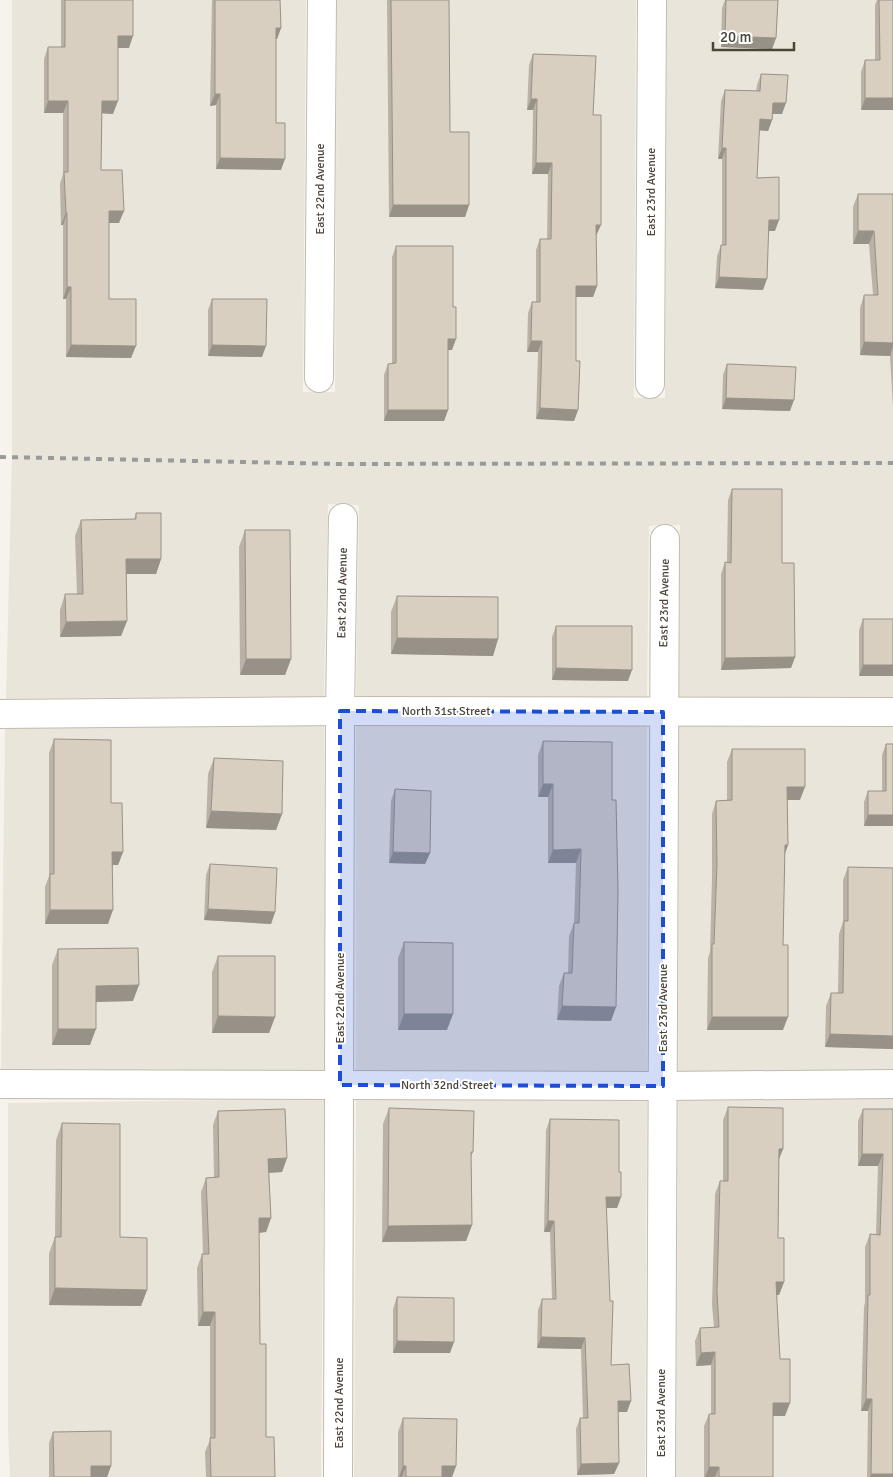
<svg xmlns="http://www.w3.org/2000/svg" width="893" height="1477" viewBox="0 0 893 1477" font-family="Signika,sans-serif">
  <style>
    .residential { fill: #eae5da }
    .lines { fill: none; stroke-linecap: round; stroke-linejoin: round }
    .minor-casing { stroke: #c2bbae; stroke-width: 30 }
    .minor { stroke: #fff; stroke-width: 28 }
    .rail { stroke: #9a9a9a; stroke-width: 4; stroke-dasharray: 6 6; stroke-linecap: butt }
    .wall { fill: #bab2a6 }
    .shaded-wall { fill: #979187 }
    .building { fill: #d8cfc1; stroke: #979187 }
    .marked { fill: #1d4ed8; fill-opacity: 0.2; stroke: #1d4ed8; stroke-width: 4; stroke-dasharray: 10 6; stroke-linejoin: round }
    .labels { text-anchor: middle; stroke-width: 4; stroke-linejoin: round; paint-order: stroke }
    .street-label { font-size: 12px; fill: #4b4439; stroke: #fff }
  </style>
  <rect width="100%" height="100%" fill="#f6f3ec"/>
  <g class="residential">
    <path d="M 12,0 L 306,0 L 303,392 L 335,392 L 337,0 L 636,0 L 634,398 L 665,398 L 667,0 L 893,0 L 893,698 L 679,698 L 680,525 L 649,526 L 647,698 L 356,697 L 359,505 L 328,504 L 324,697 L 6,699 L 12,457 Z"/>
    <path d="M 324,725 L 325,1071 L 1,1070 L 5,727 Z"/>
    <path d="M 356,725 L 647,726 L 647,1072 L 356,1071 Z"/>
    <path d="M 679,726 L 893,726 L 893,1070 L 678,1072 Z"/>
    <path d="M 893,1098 L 893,1477 L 676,1477 L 678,1100 Z"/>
    <path d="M 324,1099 L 321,1477 L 10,1477 L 8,1429 L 8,1103 Z"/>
    <path d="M 356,1099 L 647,1100 L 645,1477 L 354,1477 Z"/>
  </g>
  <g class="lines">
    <defs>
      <g id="minor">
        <path d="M 319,378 L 322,0"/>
        <path d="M 650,384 L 652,0"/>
        <path d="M 0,714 L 340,711 L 893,712"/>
        <path d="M 0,1084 L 663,1086 L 893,1084"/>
        <path d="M 338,1477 L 340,711 L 343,518"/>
        <path d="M 661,1477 L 665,539"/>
      </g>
    </defs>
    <use href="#minor" class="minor-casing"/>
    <use href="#minor" class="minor"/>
    <path class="rail" d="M 0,457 L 337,464 L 893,463"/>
  </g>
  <g class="wall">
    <path d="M 61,0 L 133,0 L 129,48 L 118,48 L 113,114 L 102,113 L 101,170 L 119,223 L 109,223 L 109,299 L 131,358 L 66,357 L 66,299 L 63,299 L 63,225 L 61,225 L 60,184 L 63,174 L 63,113 L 44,113 L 44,59 L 48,47 L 61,47 Z"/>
    <path d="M 212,0 L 280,0 L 281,28 L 277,39 L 276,39 L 276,123 L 281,170 L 216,169 L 216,105 L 210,106 Z"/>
    <path d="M 387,0 L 391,0 L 450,132 L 469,205 L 465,217 L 389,217 L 387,2 Z"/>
    <path d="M 725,0 L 778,0 L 776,38 L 772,49 L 721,47 L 722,8 Z"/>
    <path d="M 877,0 L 893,0 L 893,110 L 861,110 L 861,72 L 865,60 L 875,60 L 875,5 Z"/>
    <path d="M 533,54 L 593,115 L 597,286 L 593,297 L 576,297 L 576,361 L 578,410 L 574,421 L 536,419 L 538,352 L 527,352 L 528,313 L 532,302 L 536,302 L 536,250 L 540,239 L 547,239 L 548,174 L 532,174 L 533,110 L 527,110 L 529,65 Z"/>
    <path d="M 761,74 L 782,114 L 773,114 L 772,120 L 768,131 L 759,130 L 757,178 L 775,231 L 769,231 L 763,290 L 715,288 L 717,256 L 721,245 L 722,245 L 722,159 L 718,159 L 721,101 L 725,90 L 756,91 L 757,85 Z"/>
    <path d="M 858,194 L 893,194 L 893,408 L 890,356 L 860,355 L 860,308 L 864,295 L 873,295 L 869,244 L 853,244 L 853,207 Z"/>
    <path d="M 396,246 L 452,350 L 448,350 L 448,410 L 444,421 L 384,421 L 384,375 L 388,364 L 392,364 L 392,257 Z"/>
    <path d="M 212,299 L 262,357 L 208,356 L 208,310 Z"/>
    <path d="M 727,364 L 790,411 L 722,409 L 723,375 Z"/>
    <path d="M 732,489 L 782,563 L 795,657 L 791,668 L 721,670 L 721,574 L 725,562 L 727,562 L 728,500 Z"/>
    <path d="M 136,513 L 161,559 L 156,574 L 126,574 L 127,621 L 121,636 L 60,637 L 60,610 L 65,594 L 77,594 L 75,536 L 81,520 L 134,520 Z"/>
    <path d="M 245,530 L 291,659 L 285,675 L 240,675 L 239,547 Z"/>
    <path d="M 397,596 L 498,639 L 493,656 L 391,654 L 391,612 Z"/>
    <path d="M 863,619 L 893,619 L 859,676 L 859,630 Z"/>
    <path d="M 556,626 L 628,681 L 552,680 L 552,637 Z"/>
    <path d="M 54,739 L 111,803 L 123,852 L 118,865 L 113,865 L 108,924 L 45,924 L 45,887 L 49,876 L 49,753 Z"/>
    <path d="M 543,741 L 612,800 L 611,1021 L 557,1020 L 559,986 L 564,973 L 568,973 L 569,936 L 574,923 L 576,863 L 548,863 L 548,797 L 538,797 L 538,755 Z"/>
    <path d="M 886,744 L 893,826 L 864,826 L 864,802 L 868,791 L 882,791 L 882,755 Z"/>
    <path d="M 732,749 L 800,800 L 787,800 L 788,845 L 785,854 L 783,945 L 783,1030 L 707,1030 L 708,958 L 710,952 L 712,877 L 712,814 L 716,801 L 727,800 L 727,762 Z"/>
    <path d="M 214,758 L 282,814 L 276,830 L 206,828 L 208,774 Z"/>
    <path d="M 395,789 L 430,853 L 425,864 L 389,863 L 391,801 Z"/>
    <path d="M 210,864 L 275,912 L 271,924 L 204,920 L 206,875 Z"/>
    <path d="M 848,867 L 893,868 L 893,1049 L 825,1047 L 826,1006 L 831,993 L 838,993 L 839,934 L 843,922 L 843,880 Z"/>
    <path d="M 404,942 L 447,1030 L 398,1030 L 398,958 Z"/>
    <path d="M 58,949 L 133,1001 L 96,1002 L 90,1045 L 52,1045 L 52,965 Z"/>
    <path d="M 218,956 L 275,1017 L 269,1033 L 212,1033 L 212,972 Z"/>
    <path d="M 728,1107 L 783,1149 L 779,1159 L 778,1238 L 784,1282 L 779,1295 L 776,1295 L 780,1359 L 785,1416 L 773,1416 L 773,1477 L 704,1477 L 704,1426 L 709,1414 L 711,1414 L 711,1365 L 696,1366 L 695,1341 L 700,1328 L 714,1327 L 712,1305 L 715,1194 L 720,1181 L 723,1181 L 723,1120 Z"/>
    <path d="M 389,1108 L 473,1152 L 471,1157 L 472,1225 L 466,1241 L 382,1242 L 383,1124 Z"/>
    <path d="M 863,1109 L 893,1109 L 893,1477 L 867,1477 L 868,1411 L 861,1411 L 864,1307 L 865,1302 L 865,1247 L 870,1234 L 876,1234 L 878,1166 L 858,1166 L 858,1121 Z"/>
    <path d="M 218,1111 L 287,1158 L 282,1172 L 269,1173 L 271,1218 L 266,1232 L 259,1233 L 260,1344 L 266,1437 L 275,1477 L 206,1477 L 205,1452 L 210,1440 L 210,1326 L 198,1326 L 197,1268 L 202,1254 L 203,1254 L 201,1192 L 206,1178 L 214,1177 L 213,1125 Z"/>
    <path d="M 550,1119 L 619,1172 L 621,1197 L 617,1208 L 606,1208 L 611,1365 L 627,1412 L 618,1412 L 619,1463 L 614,1474 L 577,1475 L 576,1429 L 580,1418 L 583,1418 L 581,1349 L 537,1348 L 538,1310 L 542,1299 L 552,1299 L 550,1232 L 544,1232 L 546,1130 Z"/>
    <path d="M 62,1123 L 147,1290 L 141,1306 L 49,1305 L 49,1253 L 55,1237 L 56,1140 Z"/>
    <path d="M 397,1297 L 450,1353 L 393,1353 L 393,1309 Z"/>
    <path d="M 403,1418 L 456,1466 L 452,1477 L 398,1477 L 398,1432 Z"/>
    <path d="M 53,1432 L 111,1466 L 107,1477 L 49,1477 L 49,1443 Z"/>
  </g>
  <g class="shaded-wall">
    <path d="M 276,28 L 281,28 L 277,39 L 272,39 Z"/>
    <path d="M 118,36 L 133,36 L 129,48 L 113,48 Z"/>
    <path d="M 725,36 L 776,38 L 772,49 L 721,47 Z"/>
    <path d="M 215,94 L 220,94 L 216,105 L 210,106 Z"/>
    <path d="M 865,98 L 893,98 L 893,110 L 861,110 Z"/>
    <path d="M 531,99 L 537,99 L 533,110 L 527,110 Z"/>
    <path d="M 48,101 L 68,101 L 63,113 L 44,113 Z"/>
    <path d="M 102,101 L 118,101 L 113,114 L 98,113 Z"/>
    <path d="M 773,103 L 786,103 L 782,114 L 769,114 Z"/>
    <path d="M 760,119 L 772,120 L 768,131 L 756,130 Z"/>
    <path d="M 722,148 L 726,148 L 722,159 L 718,159 Z"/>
    <path d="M 220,158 L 285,159 L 281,170 L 216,169 Z"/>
    <path d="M 536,163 L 552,163 L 548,174 L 532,174 Z"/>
    <path d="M 393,205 L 469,205 L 465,217 L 389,217 Z"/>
    <path d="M 109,211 L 124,211 L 119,223 L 105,223 Z"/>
    <path d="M 66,213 L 67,213 L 63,225 L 61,225 Z"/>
    <path d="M 769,220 L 779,220 L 775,231 L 765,231 Z"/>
    <path d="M 596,225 L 601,225 L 596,236 Z"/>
    <path d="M 858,231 L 874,231 L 869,244 L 853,244 Z"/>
    <path d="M 719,277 L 767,279 L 763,290 L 715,288 Z"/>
    <path d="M 576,286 L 597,286 L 593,297 L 572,297 Z"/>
    <path d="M 67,287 L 71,287 L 66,299 L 63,299 Z"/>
    <path d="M 448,339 L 456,339 L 452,350 L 444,350 Z"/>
    <path d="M 531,341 L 542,341 L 538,352 L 527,352 Z"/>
    <path d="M 864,342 L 893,343 L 893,346 L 890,356 L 860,355 Z"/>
    <path d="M 71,345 L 136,346 L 131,358 L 66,357 Z"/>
    <path d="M 212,345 L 266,346 L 262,357 L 208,356 Z"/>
    <path d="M 726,398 L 794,400 L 790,411 L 722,409 Z"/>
    <path d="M 540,408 L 578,410 L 574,421 L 536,419 Z"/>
    <path d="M 388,410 L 448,410 L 444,421 L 384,421 Z"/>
    <path d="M 126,559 L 161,559 L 156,574 L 121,574 Z"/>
    <path d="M 127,621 L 121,636 L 60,637 L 66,622 Z"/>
    <path d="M 397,638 L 498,639 L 493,656 L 391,654 Z"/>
    <path d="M 795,657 L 791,668 L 721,670 L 725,658 Z"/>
    <path d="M 246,659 L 291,659 L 285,675 L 240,675 Z"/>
    <path d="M 863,665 L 893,665 L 893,676 L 859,676 Z"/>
    <path d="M 556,668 L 632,670 L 628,681 L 552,680 Z"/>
    <path d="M 543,784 L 553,784 L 548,797 L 538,797 Z"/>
    <path d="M 787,787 L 805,787 L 800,800 L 782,800 Z"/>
    <path d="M 211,811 L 282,814 L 276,830 L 206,828 Z"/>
    <path d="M 868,815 L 893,815 L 893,826 L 864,826 Z"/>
    <path d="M 785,845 L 788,845 L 783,858 Z"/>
    <path d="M 581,849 L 576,863 L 548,863 L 553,850 Z"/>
    <path d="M 112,852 L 123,852 L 118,865 L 108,865 Z"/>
    <path d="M 393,852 L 430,853 L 425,864 L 389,863 Z"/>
    <path d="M 208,909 L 275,912 L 271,924 L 204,920 Z"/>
    <path d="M 50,910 L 113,910 L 108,924 L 45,924 Z"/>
    <path d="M 139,985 L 133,1001 L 90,1002 L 96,986 Z"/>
    <path d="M 562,1006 L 616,1007 L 611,1021 L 557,1020 Z"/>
    <path d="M 404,1014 L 453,1014 L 447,1030 L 398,1030 Z"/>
    <path d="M 218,1016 L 275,1017 L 269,1033 L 212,1033 Z"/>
    <path d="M 712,1017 L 788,1017 L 783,1030 L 707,1030 Z"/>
    <path d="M 58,1029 L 96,1029 L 90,1045 L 52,1045 Z"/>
    <path d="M 830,1034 L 893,1036 L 893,1049 L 825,1047 Z"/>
    <path d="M 779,1149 L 783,1149 L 778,1161 Z"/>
    <path d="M 862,1154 L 883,1154 L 878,1166 L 858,1166 Z"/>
    <path d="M 287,1158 L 282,1172 L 263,1173 L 268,1159 Z"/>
    <path d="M 606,1197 L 621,1197 L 617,1208 L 602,1208 Z"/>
    <path d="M 259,1218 L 271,1218 L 266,1232 L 254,1233 Z"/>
    <path d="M 548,1221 L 554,1221 L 550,1232 L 544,1232 Z"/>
    <path d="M 472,1225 L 466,1241 L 382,1242 L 388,1226 Z"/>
    <path d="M 776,1282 L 784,1282 L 779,1295 L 771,1295 Z"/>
    <path d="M 55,1288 L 147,1290 L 141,1306 L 49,1305 Z"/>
    <path d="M 203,1312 L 215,1312 L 210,1326 L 198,1326 Z"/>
    <path d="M 541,1337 L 585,1338 L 581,1349 L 537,1348 Z"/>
    <path d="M 397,1341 L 454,1342 L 450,1353 L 393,1353 Z"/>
    <path d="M 715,1352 L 711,1365 L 696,1366 L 701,1353 Z"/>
    <path d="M 866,1399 L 872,1399 L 868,1411 L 861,1411 Z"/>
    <path d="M 618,1401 L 631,1401 L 627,1412 L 614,1412 Z"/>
    <path d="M 773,1403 L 790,1403 L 785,1416 L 768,1416 Z"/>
    <path d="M 619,1463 L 614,1474 L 577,1475 L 581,1464 Z"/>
    <path d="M 91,1466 L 111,1466 L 107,1477 L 87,1477 Z"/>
    <path d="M 403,1466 L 406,1466 L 402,1477 L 399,1477 Z"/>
    <path d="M 442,1466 L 456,1466 L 452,1477 L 438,1477 Z"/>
    <path d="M 709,1467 L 719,1467 L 715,1477 L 705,1477 Z"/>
    <path d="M 871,1474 L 893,1474 L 893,1477 L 870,1477 Z"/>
  </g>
  <g class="building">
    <path d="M 65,0 L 133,0 L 133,36 L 118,36 L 118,101 L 102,101 L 101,170 L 122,170 L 124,211 L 109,211 L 109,299 L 136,299 L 136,346 L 71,345 L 71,287 L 67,287 L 67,213 L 66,213 L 64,172 L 68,172 L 68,101 L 48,101 L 48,47 L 65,47 Z"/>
    <path d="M 215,0 L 280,0 L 281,28 L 276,28 L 276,123 L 285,123 L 285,159 L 220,158 L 220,94 L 215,94 Z"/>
    <path d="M 391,0 L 449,0 L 450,132 L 469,132 L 469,205 L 393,205 Z"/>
    <path d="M 726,0 L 778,0 L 776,38 L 725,36 Z"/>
    <path d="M 879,0 L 893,0 L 893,98 L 865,98 L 865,60 L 880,60 Z"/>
    <path d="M 533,54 L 596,56 L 593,115 L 601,115 L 601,225 L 596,225 L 597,286 L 576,286 L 576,361 L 580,361 L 578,410 L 540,408 L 542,341 L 531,341 L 532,302 L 540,302 L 540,239 L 551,239 L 552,163 L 536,163 L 537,99 L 531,99 Z"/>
    <path d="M 761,74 L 788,75 L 786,103 L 773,103 L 772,120 L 760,119 L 757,178 L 779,177 L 779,220 L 769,220 L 767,279 L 719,277 L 721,245 L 726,245 L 726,148 L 722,148 L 725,90 L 760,91 Z"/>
    <path d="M 858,194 L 893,194 L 893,343 L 864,342 L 864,295 L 878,295 L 874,231 L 858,231 Z"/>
    <path d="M 396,246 L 453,246 L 453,307 L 456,307 L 456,339 L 448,339 L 448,410 L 388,410 L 388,364 L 396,363 Z"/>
    <path d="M 212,299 L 267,299 L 266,346 L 212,345 Z"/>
    <path d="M 727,364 L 796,367 L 794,400 L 726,398 Z"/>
    <path d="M 732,489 L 782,489 L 782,563 L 794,563 L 795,657 L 725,658 L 725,562 L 731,563 Z"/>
    <path d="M 136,513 L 161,513 L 161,559 L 126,559 L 127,621 L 66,622 L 65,594 L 83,594 L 81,520 L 136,519 Z"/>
    <path d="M 245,530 L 290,530 L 291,659 L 246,659 Z"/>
    <path d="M 397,596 L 498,597 L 498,639 L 397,638 Z"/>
    <rect x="863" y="619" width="30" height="46"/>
    <path d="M 556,626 L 632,626 L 632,670 L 556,668 Z"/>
    <path d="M 54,739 L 111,740 L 111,803 L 122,803 L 123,852 L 112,852 L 113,910 L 50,910 L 50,874 L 54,874 Z"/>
    <path d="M 543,741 L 612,742 L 612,800 L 616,800 L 618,890 L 616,1007 L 562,1006 L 564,973 L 572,973 L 574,923 L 579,923 L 581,849 L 553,850 L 553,784 L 543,784 Z"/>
    <path d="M 886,744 L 893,744 L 893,815 L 868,815 L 868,791 L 886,791 Z"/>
    <path d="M 732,749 L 805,749 L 805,787 L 787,787 L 788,845 L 785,845 L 783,945 L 788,945 L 788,1017 L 712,1017 L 712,944 L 714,944 L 717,864 L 716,801 L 732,800 Z"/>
    <path d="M 214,758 L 283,761 L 282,814 L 211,811 Z"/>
    <path d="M 395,789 L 431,791 L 430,853 L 393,852 Z"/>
    <path d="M 210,864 L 277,868 L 275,912 L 208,909 Z"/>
    <path d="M 848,867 L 893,868 L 893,1036 L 830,1034 L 831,993 L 843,993 L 844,921 L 848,921 Z"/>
    <path d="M 404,942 L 453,943 L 453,1014 L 404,1014 Z"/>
    <path d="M 138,948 L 139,985 L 96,986 L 96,1029 L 58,1029 L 58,949 Z"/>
    <path d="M 218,956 L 275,956 L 275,1017 L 218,1016 Z"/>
    <path d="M 728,1107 L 783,1108 L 783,1149 L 779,1149 L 778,1238 L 784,1238 L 784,1282 L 776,1282 L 780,1359 L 790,1359 L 790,1403 L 773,1403 L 773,1477 L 719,1477 L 719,1467 L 709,1467 L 709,1414 L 715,1414 L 715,1352 L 701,1353 L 700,1328 L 719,1327 L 717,1292 L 720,1181 L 728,1181 Z"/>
    <path d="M 389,1108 L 474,1111 L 473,1152 L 471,1152 L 472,1225 L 388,1226 Z"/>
    <path d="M 285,1109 L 287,1158 L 268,1159 L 271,1218 L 259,1218 L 260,1344 L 266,1344 L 266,1437 L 274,1437 L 275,1477 L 211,1477 L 210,1438 L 215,1438 L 215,1312 L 203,1312 L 202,1254 L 209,1254 L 206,1178 L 219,1177 L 218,1111 Z"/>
    <path d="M 863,1109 L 893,1109 L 893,1474 L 871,1474 L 872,1399 L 866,1399 L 868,1295 L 870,1295 L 870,1234 L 880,1235 L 883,1154 L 862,1154 Z"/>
    <path d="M 550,1119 L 619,1120 L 619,1172 L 621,1172 L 621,1197 L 606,1197 L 610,1301 L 613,1301 L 611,1365 L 629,1364 L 631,1401 L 618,1401 L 619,1463 L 581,1464 L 580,1418 L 588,1418 L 585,1338 L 541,1337 L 542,1299 L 556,1299 L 554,1221 L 548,1221 Z"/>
    <path d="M 62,1123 L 120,1124 L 120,1237 L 147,1238 L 147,1290 L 55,1288 L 55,1237 L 61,1237 Z"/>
    <path d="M 397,1297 L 454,1298 L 454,1342 L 397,1341 Z"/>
    <path d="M 403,1418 L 457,1419 L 456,1466 L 442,1466 L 442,1477 L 406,1477 L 406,1466 L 403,1466 Z"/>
    <path d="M 111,1431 L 111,1466 L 91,1466 L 91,1477 L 54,1477 L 53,1432 Z"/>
  </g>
  <path class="marked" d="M 340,711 L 663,712 L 663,1086 L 340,1085 Z"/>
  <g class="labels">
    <g class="street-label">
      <text transform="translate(320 189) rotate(-90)" y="4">East 22nd Avenue</text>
      <text transform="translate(651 192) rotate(-90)" y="4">East 23rd Avenue</text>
      <text transform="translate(342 593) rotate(-89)" y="4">East 22nd Avenue</text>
      <text transform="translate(664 603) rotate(-89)" y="4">East 23rd Avenue</text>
      <text x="446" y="715">North 31st Street</text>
      <text transform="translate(340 998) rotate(-90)" y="4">East 22nd Avenue</text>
      <text transform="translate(663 1008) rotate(-90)" y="4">East 23rd Avenue</text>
      <text x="447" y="1089">North 32nd Street</text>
      <text transform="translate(339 1403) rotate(-90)" y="4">East 22nd Avenue</text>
      <text transform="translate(661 1413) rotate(-90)" y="4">East 23rd Avenue</text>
    </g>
  </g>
  <path d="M713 42v8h81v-8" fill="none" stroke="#4b4439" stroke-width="2.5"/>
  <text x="720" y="42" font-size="15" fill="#4b4439" stroke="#ffffff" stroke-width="4" paint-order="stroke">20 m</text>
</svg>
